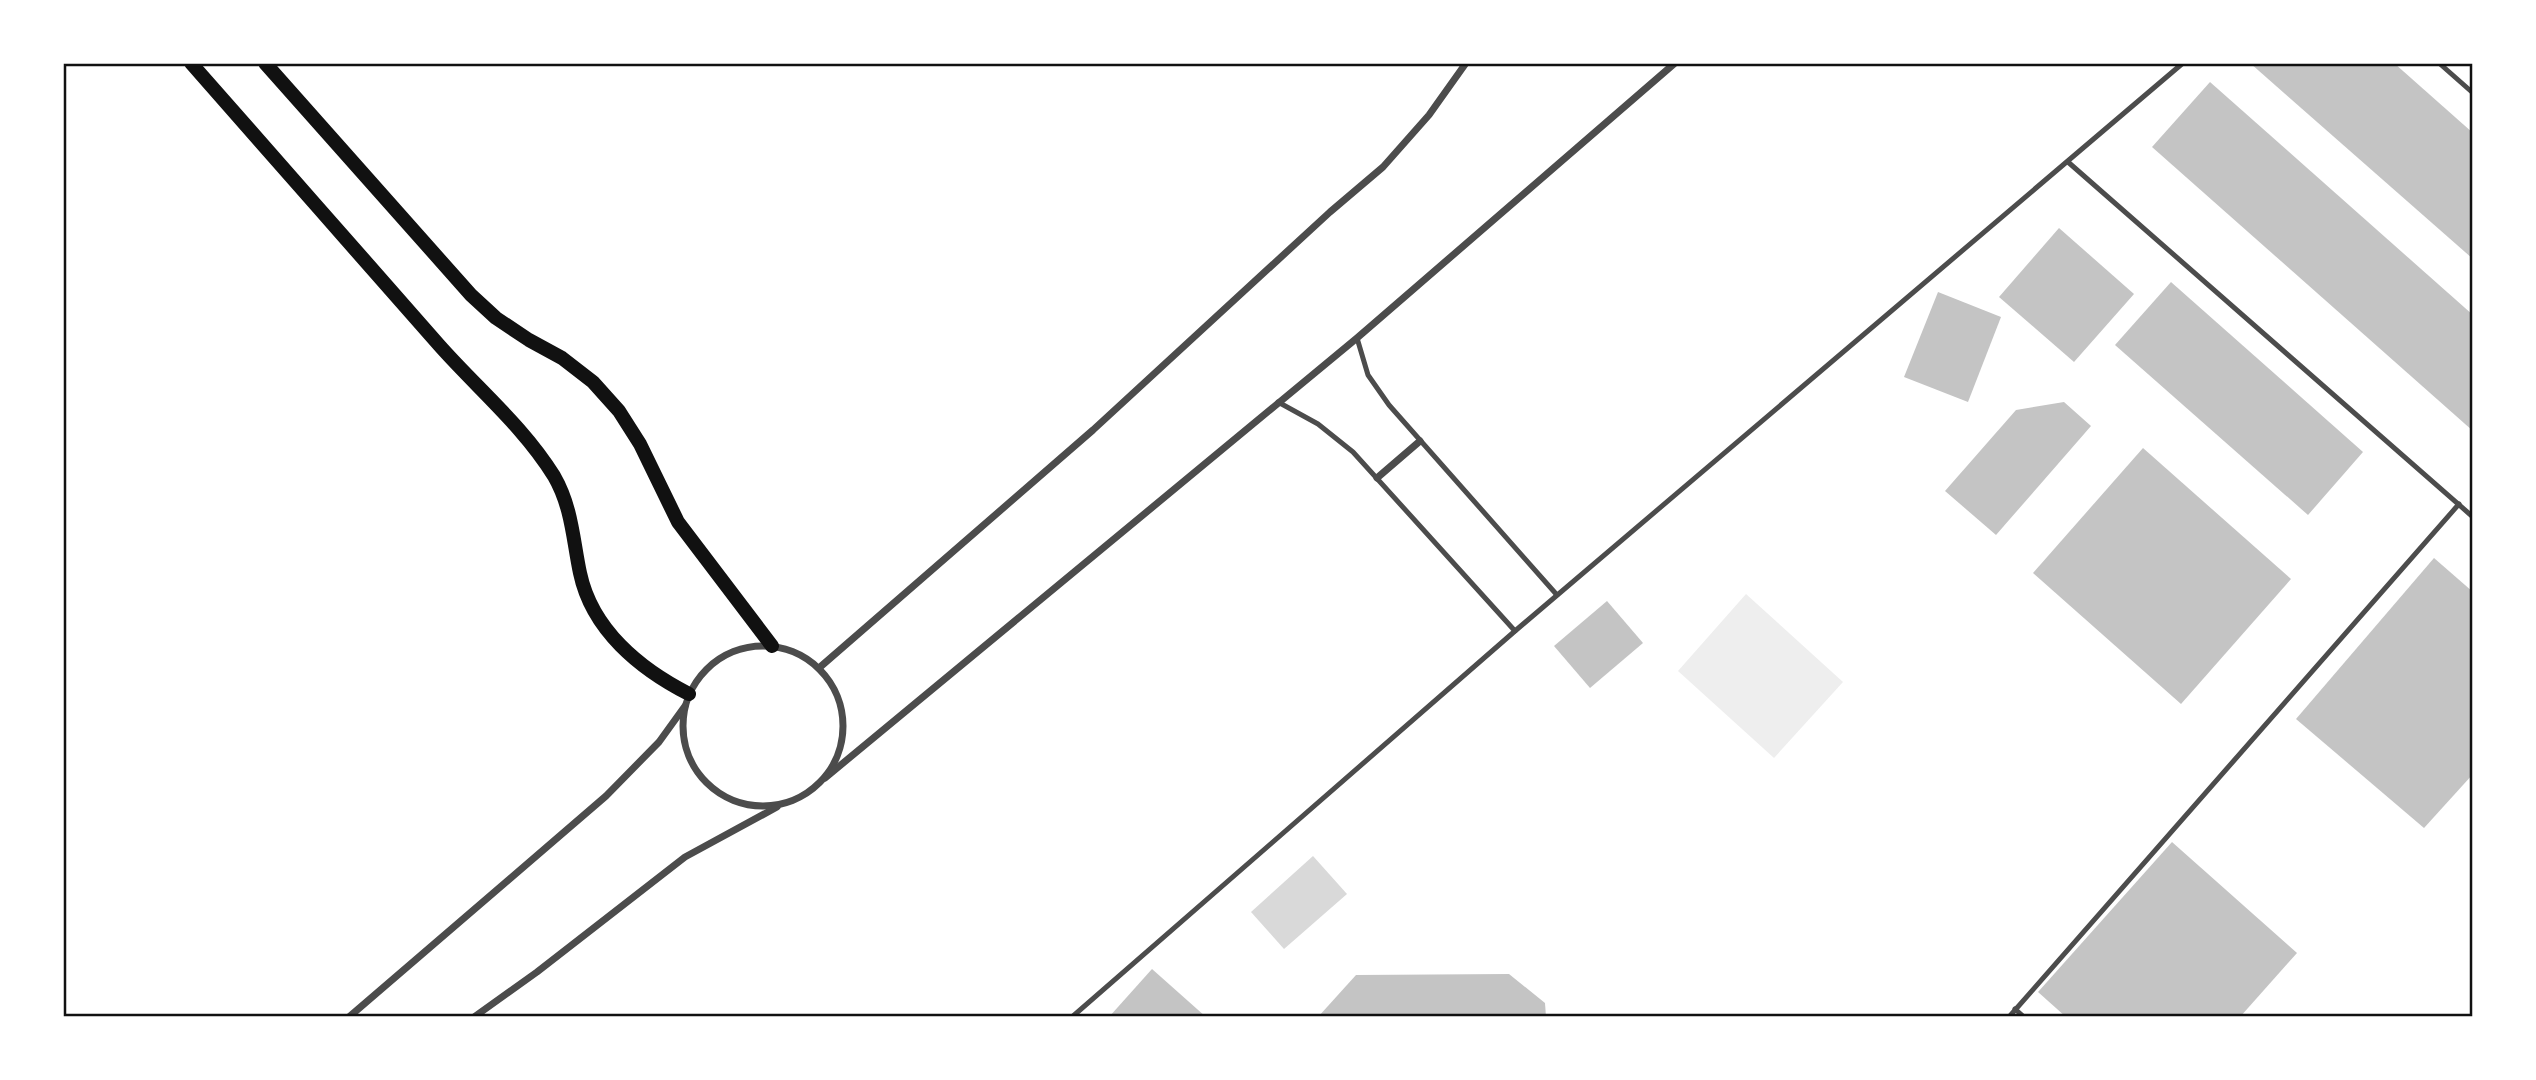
<svg xmlns="http://www.w3.org/2000/svg" width="2536" height="1080" viewBox="0 0 2536 1080" font-family="Lato,sans-serif">
  <style>
    .green { fill: #eee }
    .water { fill: #d9d9d9 }
    .building { fill: #c4c4c4 }
    .lines { fill: none; stroke-linecap: round; stroke-linejoin: round }
    .service { stroke: #4c4c4c; stroke-width: 5 }
    .minor { stroke: #4c4c4c; stroke-width: 7 }
    .secondary { stroke: #111; stroke-width: 14 }
    .neatline { fill: none; stroke: #111; stroke-width: 2.5 }
  </style>
  <rect width="100%" height="100%" fill="#fff"/>
  <path class="green" d="M 1746,594 L 1843,682 L 1774,758 L 1678,671 Z"/>
  <path class="water" d="M 1313,856 L 1347,894 L 1284,949 L 1251,912 Z"/>
  <g class="building">
    <path d="M 2250,63 L 2394,63 L 2473,133 L 2473,259 Z"/>
    <path d="M 2210,82 L 2473,315 L 2473,431 L 2152,147 Z"/>
    <path d="M 2059,228 L 2134,294 L 2074,362 L 1999,297 Z"/>
    <path d="M 2171,282 L 2363,452 L 2308,515 L 2115,345 Z"/>
    <path d="M 1938,292 L 2001,317 L 1968,402 L 1904,377 Z"/>
    <path d="M 2064,402 L 2091,426 L 1996,535 L 1945,491 L 2016,410 Z"/>
    <path d="M 2143,448 L 2291,579 L 2181,704 L 2033,573 Z"/>
    <path d="M 2434,558 L 2473,592 L 2473,774 L 2424,828 L 2296,719 Z"/>
    <path d="M 1607,601 L 1643,643 L 1590,688 L 1554,646 Z"/>
    <path d="M 2172,842 L 2297,953 L 2240,1017 L 2066,1017 L 2038,992 Z"/>
    <path d="M 1152,969 L 1206,1017 L 1109,1017 Z"/>
    <path d="M 1509,974 L 1545,1003 L 1546,1017 L 1318,1017 L 1356,975 Z"/>
  </g>
  <g class="lines">
    <g class="service">
      <path d="M 2439,63 L 2473,93"/>
      <path d="M 2068,162 L 2473,517"/>
      <path d="M 1357,338 L 1368,375 L 1389,405 L 1557,595"/>
      <path d="M 1278,402 L 1318,424 L 1353,452 L 1515,631"/>
      <path d="M 2015,1009 L 2024,1017"/>
      <path d="M 1072,1017 L 1515,631 L 2183,63"/>
      <path d="M 2009,1017 L 2459,504"/>
    </g>
    <g class="minor">
      <path d="M 1377,478 L 1420,441"/>
      <circle cx="763" cy="726" r="80"/>
      <path d="M 819,668 L 1093,430 L 1330,212 L 1383,167 L 1429,115 L 1466,63"/>
      <path d="M 825,778 L 1357,338 L 1675,63"/>
      <path d="M 349,1017 L 606,796 L 659,742 L 685,706"/>
      <path d="M 474,1017 L 537,972 L 685,857 L 777,807"/>
    </g>
    <g class="secondary">
      <path d="M 191,63 C 274,157 356,251 439,345 C 478,389 523,426 554,476 C 572,507 573,540 580,573 C 592,630 640,669 689,694"/>
      <path d="M 265,63 L 471,295 L 496,318 L 529,340 L 562,358 L 593,382 L 619,411 L 640,444 L 678,522 L 772,646"/>
    </g>
  </g>
  <rect width="2536" height="1080" fill="none" stroke="#ffffff" stroke-width="130"/>
  <rect x="65" y="65" width="2406" height="950" class="neatline"/>
</svg>
